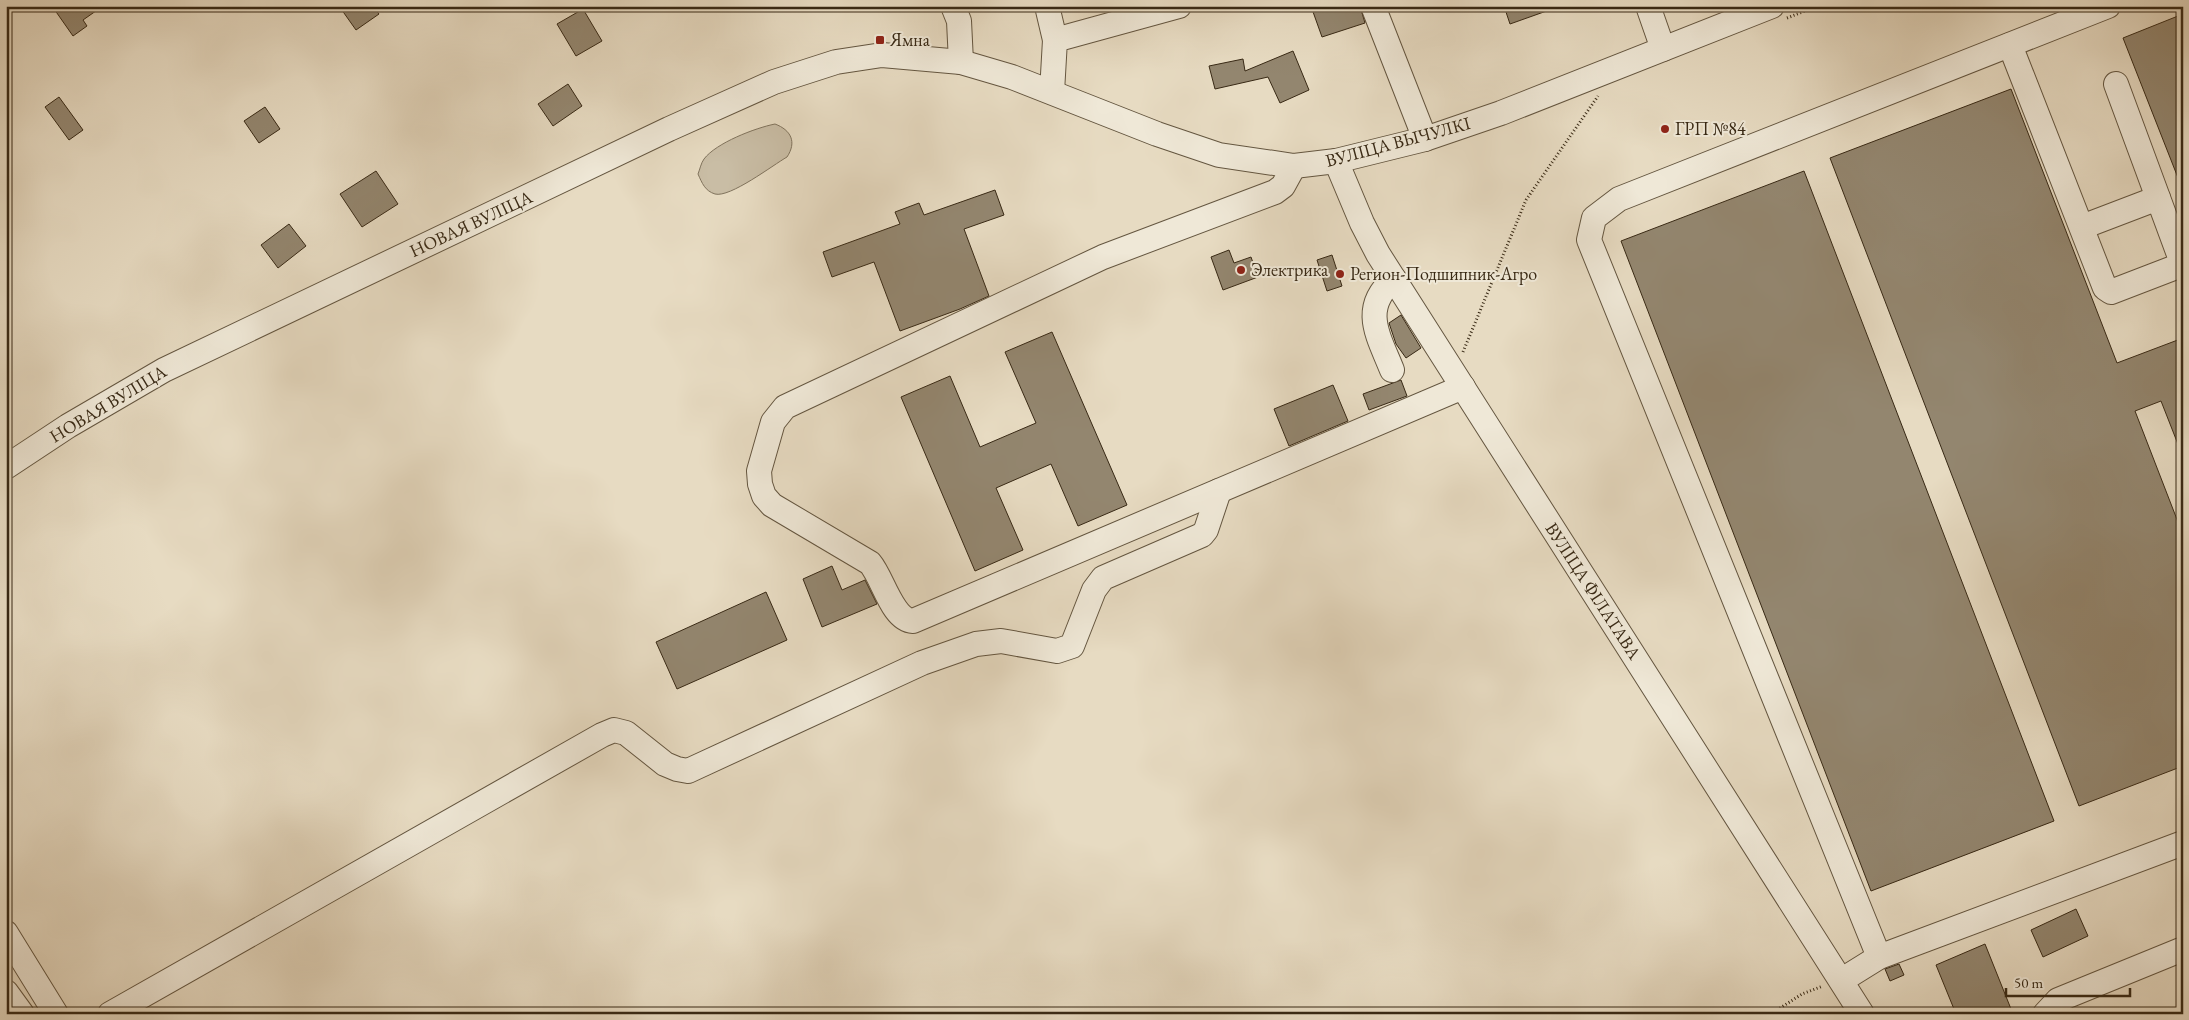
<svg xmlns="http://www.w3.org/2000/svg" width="2189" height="1020" viewBox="0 0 2189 1020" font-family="'EB Garamond',serif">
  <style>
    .green { fill: #c9bda5; stroke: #80735d }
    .building { fill: #93866f; stroke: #382915 }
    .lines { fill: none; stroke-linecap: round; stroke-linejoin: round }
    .minor-casing { stroke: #645640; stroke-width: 26 }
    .path { stroke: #382915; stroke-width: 3; stroke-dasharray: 1 2.5; stroke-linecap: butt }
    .minor { stroke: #efe8d7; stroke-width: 24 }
    .poi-dot { fill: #8f2418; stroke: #efe8d7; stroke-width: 2 }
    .labels { text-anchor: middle; stroke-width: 4; stroke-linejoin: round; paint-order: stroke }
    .poi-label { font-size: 18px; fill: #382915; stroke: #efe8d7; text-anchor: start }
    .street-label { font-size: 18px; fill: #382915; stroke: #efe8d7 }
  </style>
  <rect width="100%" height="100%" fill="#e7dbc2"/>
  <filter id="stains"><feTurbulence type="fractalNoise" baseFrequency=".004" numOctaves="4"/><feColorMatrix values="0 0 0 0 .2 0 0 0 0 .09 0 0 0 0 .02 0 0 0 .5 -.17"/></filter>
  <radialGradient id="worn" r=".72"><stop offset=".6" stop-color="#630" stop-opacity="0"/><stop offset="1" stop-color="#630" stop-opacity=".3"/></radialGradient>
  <path class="green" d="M 775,124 C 791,130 797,142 787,157 C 773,165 730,198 715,194 C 705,191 702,183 698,174 C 700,169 701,163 704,159 C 716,143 755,128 775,124 Z"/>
  <g class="building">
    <path d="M 52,6 L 103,6 L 83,20 L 87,26 L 73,36 Z"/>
    <path d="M 339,6 L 373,6 L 379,14 L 356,30 Z"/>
    <path d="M 1320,6 L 1360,6 L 1365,23 L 1322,37 L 1312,9 Z"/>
    <path d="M 1504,6 L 1555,6 L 1555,8 L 1510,24 Z"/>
    <path d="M 583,9 L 602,41 L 576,56 L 557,24 Z"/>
    <path d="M 2183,14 L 2183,188 L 2182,188 L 2123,38 Z"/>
    <path d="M 1293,51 L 1309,90 L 1280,103 L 1268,77 L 1215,89 L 1209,66 L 1243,59 L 1245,71 Z"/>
    <path d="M 568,84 L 582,106 L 553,126 L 538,104 Z"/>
    <path d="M 2011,89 L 2117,363 L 2183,338 L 2183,457 L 2161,401 L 2135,411 L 2183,535 L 2183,766 L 2079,806 L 1830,158 Z"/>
    <path d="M 59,97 L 83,130 L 69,140 L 45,107 Z"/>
    <path d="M 265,107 L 280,129 L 259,143 L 244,121 Z"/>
    <path d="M 376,171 L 398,204 L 362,227 L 340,194 Z"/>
    <path d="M 1804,171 L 2054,821 L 1871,891 L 1621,241 Z"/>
    <path d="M 995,190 L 1004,215 L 964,229 L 989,296 L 960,309 L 900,331 L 874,262 L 832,277 L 823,252 L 900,224 L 895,212 L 919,203 L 924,215 Z"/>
    <path d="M 289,224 L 306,246 L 278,268 L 261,245 Z"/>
    <path d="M 1229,250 L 1234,263 L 1251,257 L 1258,277 L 1223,290 L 1211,257 Z"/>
    <path d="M 1332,255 L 1342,286 L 1327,291 L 1317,260 Z"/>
    <path d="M 1401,315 L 1421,348 L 1406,358 L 1396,344 L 1389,323 Z"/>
    <path d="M 1052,332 L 1127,505 L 1078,526 L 1051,464 L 996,488 L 1023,550 L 975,571 L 901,397 L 950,376 L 980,447 L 1036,423 L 1005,352 Z"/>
    <path d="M 1401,380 L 1407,396 L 1369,410 L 1363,394 Z"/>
    <path d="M 1333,385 L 1348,421 L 1289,446 L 1274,409 Z"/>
    <path d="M 832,566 L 842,590 L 865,580 L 877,604 L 822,627 L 803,579 Z"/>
    <path d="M 766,592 L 787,640 L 677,689 L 656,642 Z"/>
    <path d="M 2076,909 L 2088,936 L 2043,957 L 2031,930 Z"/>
    <path d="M 1985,944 L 2013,1014 L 1956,1014 L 1936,965 Z"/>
    <path d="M 1899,964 L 1904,975 L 1890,981 L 1885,969 Z"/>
  </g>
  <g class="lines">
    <defs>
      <g id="minor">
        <path d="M 953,6 L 959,21 L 961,62"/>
        <path d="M 1047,6 L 1055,40"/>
        <path d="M 1373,6 L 1425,139"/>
        <path d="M 1648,6 L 1663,49"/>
        <path d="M 2010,45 L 2105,288 L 2111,292 L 2176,267 L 2181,260 L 2116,84"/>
        <path d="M 1052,92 L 1055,40 L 1179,6"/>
        <path d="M 1336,161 L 1362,223 L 1378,254 L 1862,1014"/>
        <path d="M 1294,166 L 1283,186 L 1275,192 L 1103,257 L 785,407 L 773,422 L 759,471 L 760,484 L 764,496 L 772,505 L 870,563 C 883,578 892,620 913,621 L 1463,387"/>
        <path d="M 2082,227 L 2158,198"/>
        <path d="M 1392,370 C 1378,335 1360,308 1394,279"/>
        <path d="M 6,467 L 68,426 L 164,370 L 669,129 L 774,82 L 836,62 L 882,55 L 961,62 L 1012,77 L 1157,134 L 1219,155 L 1294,166 L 1336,161 L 1425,139 L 1501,113 L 1772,6"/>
        <path d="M 6,933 L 56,1014"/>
        <path d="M 1879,957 L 1589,240 L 1594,218 L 1619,199 L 2108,6"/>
        <path d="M 1842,980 L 1879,957 L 2183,843"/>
        <path d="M 6,992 L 22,1014"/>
        <path d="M 110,1014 L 602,735 L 614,730 L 626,733 L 665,764 L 677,769 L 688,771 L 922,663 L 976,644 L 1001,641 L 1057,651 L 1072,646 L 1094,590 L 1103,578 L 1202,535 L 1206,530 L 1219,491"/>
        <path d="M 2045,1014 L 2058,1000 L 2183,949"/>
      </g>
    </defs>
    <use href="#minor" class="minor-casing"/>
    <g class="path">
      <path d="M 1787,18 L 1818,6"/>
      <path d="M 1463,352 L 1526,200 L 1598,96"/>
      <path d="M 1771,1014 L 1802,994 L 1823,986"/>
    </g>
    <use href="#minor" class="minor"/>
  </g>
  <g class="poi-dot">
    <rect x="875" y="35" width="10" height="10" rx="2.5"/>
    <circle cx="1665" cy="129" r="5"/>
    <circle cx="1241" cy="270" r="5"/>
    <circle cx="1340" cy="274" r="5"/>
  </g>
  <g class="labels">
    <g class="poi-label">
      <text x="890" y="46">Ямна</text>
      <text x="1675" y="135">ГРП №84</text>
      <text x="1251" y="276">Электрика</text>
      <text x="1350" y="280">Регион-Подшипник-Агро</text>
    </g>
    <g class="street-label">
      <text transform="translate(1398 142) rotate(-15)" y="6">ВУЛІЦА ВЫЧУЛКІ</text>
      <text transform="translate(471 224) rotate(-25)" y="6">НОВАЯ ВУЛІЦА</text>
      <text transform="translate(108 404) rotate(-31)" y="6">НОВАЯ ВУЛІЦА</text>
      <text transform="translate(1593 591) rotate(57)" y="6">ВУЛІЦА ФІЛАТАВА</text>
    </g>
  </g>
  <rect width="2189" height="1020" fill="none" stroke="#e7dbc2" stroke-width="25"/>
  <rect x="8" y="8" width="2174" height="1005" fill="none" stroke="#382915" stroke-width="2.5"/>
  <rect x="12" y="12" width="2164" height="995" fill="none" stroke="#382915"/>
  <path d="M2006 988v8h124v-8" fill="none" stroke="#382915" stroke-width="2.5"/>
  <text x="2014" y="988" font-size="15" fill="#382915" stroke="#efe8d7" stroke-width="4" paint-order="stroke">50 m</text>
  <rect width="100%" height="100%" filter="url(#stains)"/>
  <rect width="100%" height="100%" fill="url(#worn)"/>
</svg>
